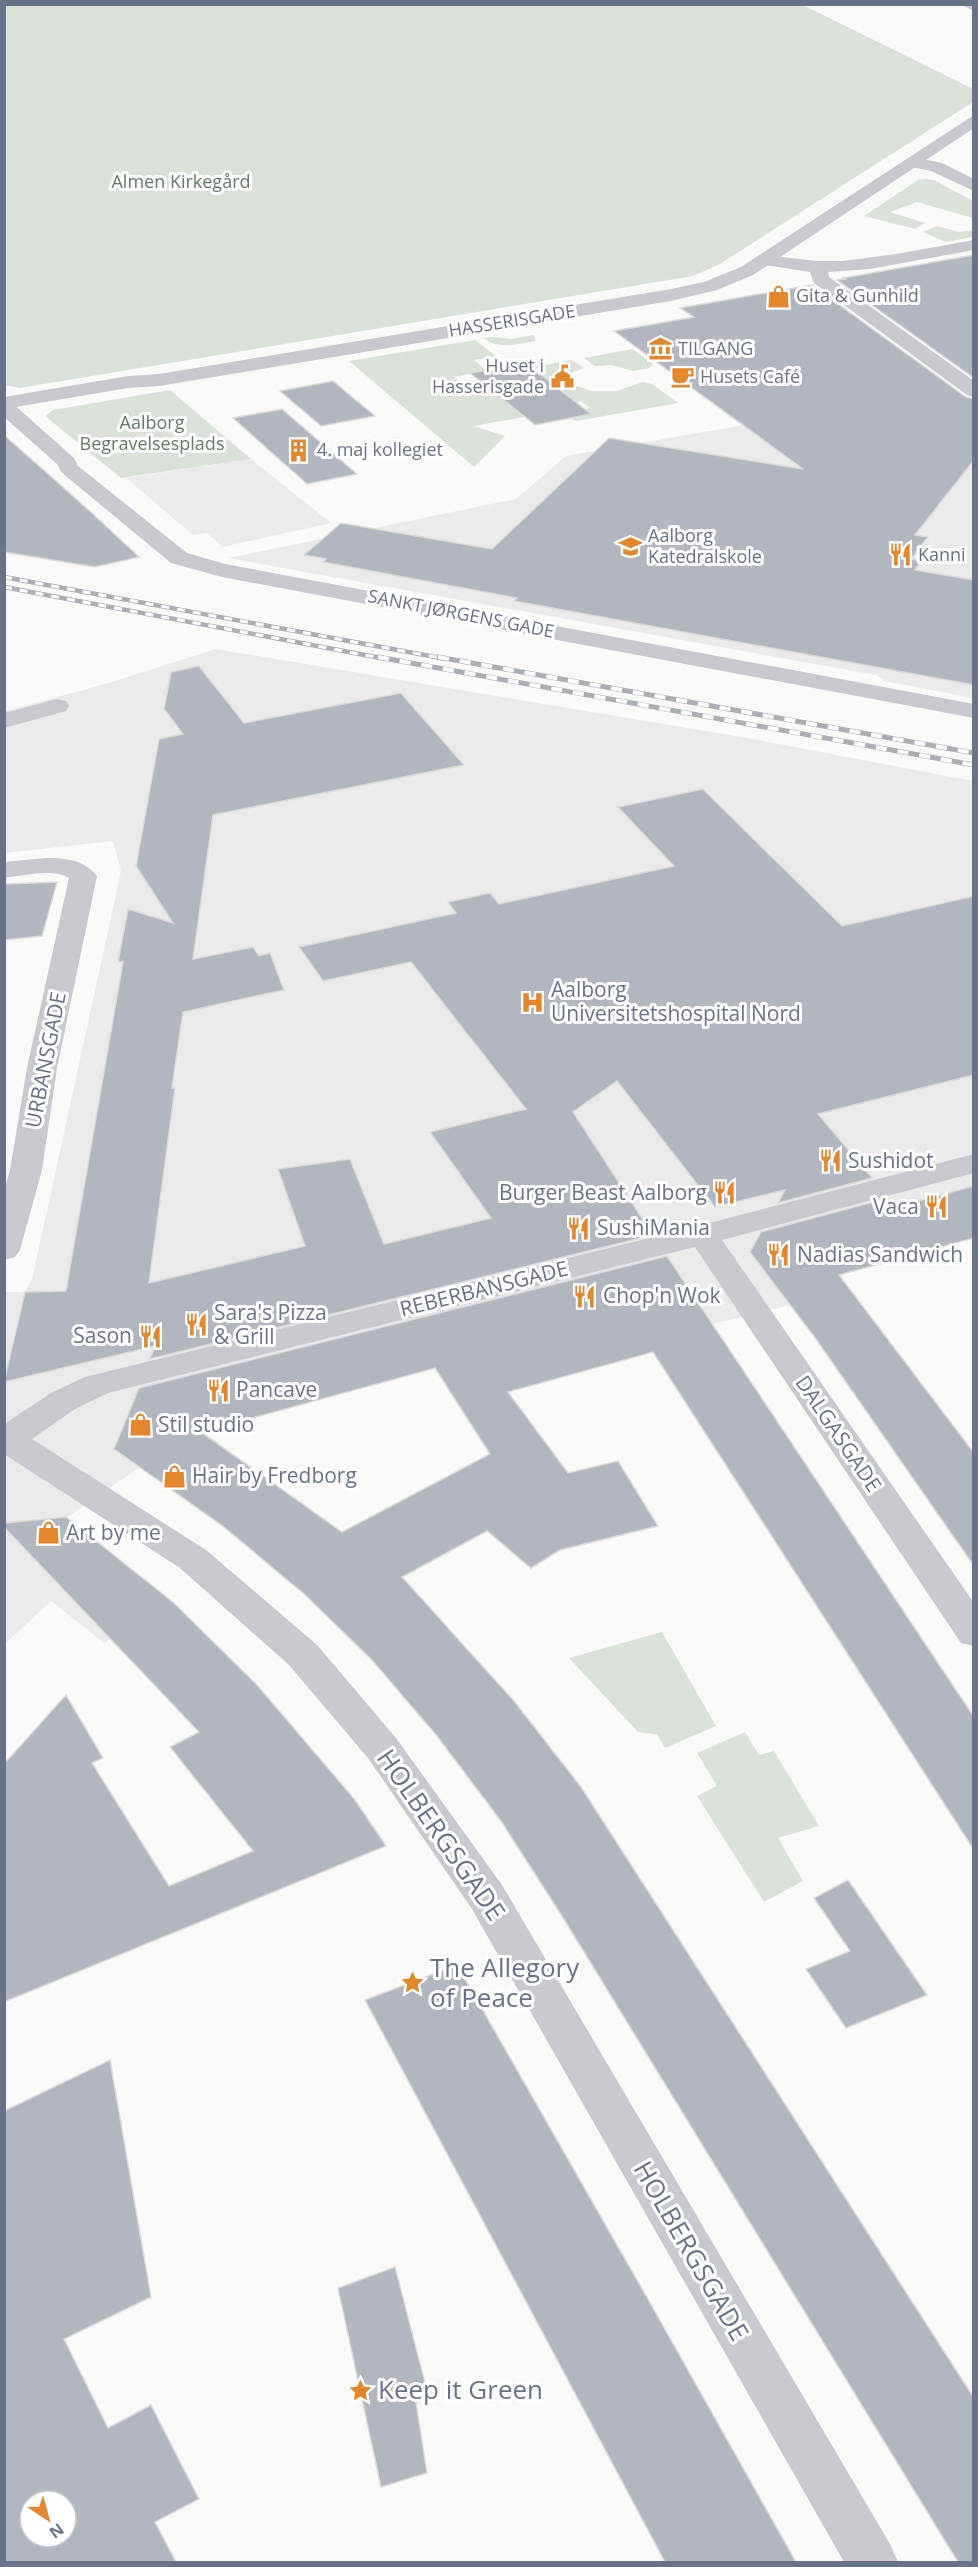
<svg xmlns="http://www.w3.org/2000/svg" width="978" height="2567" viewBox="0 0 978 2567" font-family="'Open Sans',sans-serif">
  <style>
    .built { fill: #eaeaea }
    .green { fill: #d9e1d8 }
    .building { fill: #b2b6bf; stroke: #dbdbd9; stroke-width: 1.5; fill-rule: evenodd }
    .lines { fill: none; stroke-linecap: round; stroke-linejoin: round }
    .minor { fill: #c7c9ce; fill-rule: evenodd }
    .tertiary { fill: #c7c9ce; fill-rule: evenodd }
    .rail-far1-casing { stroke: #a9adb4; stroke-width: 4.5 }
    .rail-casing { stroke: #a9adb4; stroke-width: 5 }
    .rail-far1 { stroke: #fff; stroke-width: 3; stroke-dasharray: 8; stroke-linecap: butt }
    .rail { stroke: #fff; stroke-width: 4; stroke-dasharray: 11; stroke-linecap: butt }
    .labels { text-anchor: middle; stroke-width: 6; stroke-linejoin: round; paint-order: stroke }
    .far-park-label { font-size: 18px; fill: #637a64; stroke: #fff }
    .far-poi-label { font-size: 18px; fill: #687288; stroke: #fff; text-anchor: start }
    .far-street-label { font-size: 18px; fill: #687288; stroke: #fff }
    .poi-label { font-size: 21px; fill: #687288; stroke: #fff; text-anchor: start }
    .street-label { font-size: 21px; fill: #687288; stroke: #fff }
    .near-street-label { font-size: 26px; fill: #687288; stroke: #fff }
    .near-poi-label { font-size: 26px; fill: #687288; stroke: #fff; text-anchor: start }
  </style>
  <rect width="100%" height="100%" fill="#f9f9f7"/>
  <g class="built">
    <path d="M 790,417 L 973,450 L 973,698 L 884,681 L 876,675 L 228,558 L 516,499 L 566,456 Z"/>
    <path d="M 251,459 L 331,523 L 222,547 L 207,533 L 193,535 L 126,478 Z"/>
    <path d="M 216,649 L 747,738 L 973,781 L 973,1238 L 913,1255 L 905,1246 L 832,1266 L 851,1290 L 713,1324 L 674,1385 L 630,1319 L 304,1403 L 202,1431 L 283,1490 L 224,1527 L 140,1467 L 66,1518 L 174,1603 L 104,1643 L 51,1601 L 5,1644 L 5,1292 L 25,1292 L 32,1280 L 121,871 L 113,841 L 5,853 L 5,711 L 102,685 Z"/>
  </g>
  <g class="green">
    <path d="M 5,4 L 803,5 L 973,89 L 973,102 L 720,264 L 693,276 L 20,388 L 4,385 Z"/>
    <path d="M 926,179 L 934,180 L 973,201 L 973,218 L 917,202 L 890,212 L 925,223 L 915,229 L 864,216 L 918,180 Z"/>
    <path d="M 937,226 L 959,232 L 973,230 L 973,237 L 946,242 L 923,232 Z"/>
    <path d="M 534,335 L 535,341 C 516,344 500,350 483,338 L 493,337 L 511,339 Z"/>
    <path d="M 475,340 L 496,356 L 474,360 L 487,371 L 454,377 L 477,395 L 494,392 L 525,417 L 473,426 L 505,436 L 474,467 L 349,361 Z"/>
    <path d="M 632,349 L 653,364 L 650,368 L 633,371 L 612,365 L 595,366 L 584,358 Z"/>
    <path d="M 571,360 L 584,368 L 571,373 L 568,382 L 548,386 L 525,369 Z"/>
    <path d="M 643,382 L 652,384 L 678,403 L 576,421 L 565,413 L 590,408 L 581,401 L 574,402 L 550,387 L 570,384 L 592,391 L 617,391 Z"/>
    <path d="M 170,390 L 251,459 L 121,478 L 45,416 L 53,410 Z"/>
    <path d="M 662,1632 L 716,1726 L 665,1748 L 657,1734 L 638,1732 L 569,1658 Z"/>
    <path d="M 745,1732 L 759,1755 L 774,1751 L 819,1826 L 778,1838 L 803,1881 L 764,1902 L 697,1796 L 717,1786 L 697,1753 Z"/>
  </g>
  <g class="building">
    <path d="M 974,255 L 974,378 L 837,280 L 845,279 L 843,278 Z"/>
    <path d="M 812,285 L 966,397 L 974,399 L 974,460 L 915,535 L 928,537 L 911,559 L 922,561 L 915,570 L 974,580 L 974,685 L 514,601 L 517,598 L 323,562 L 326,559 L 304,555 L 341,523 L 492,549 L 609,438 L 803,469 L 614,331 L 694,317 L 680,308 Z"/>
    <path d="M 527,364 L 591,414 L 535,425 L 470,373 Z"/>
    <path d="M 333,381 L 375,416 L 321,426 L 280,391 Z"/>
    <path d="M 282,409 L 357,474 L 307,484 L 233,418 Z"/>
    <path d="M 4,435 L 92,513 L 139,557 L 95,567 L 4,552 Z"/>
    <path d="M 199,666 L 244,723 L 401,693 L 464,765 L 213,815 L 193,959 L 253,947 L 259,956 L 270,953 L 284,990 L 183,1012 L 172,1088 L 175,1088 L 149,1283 L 305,1246 L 278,1169 L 350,1159 L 384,1244 L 491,1218 L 430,1132 L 526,1109 L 411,962 L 323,981 L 299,947 L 456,913 L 448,902 L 490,893 L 499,904 L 674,866 L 618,807 L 703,789 L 842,926 L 974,896 L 974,1075 L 818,1114 L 872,1178 L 778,1203 L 785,1190 L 715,1207 L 617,1081 L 573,1112 L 653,1235 L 150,1359 L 155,1346 L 4,1382 L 25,1292 L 66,1291 L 123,962 L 118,962 L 128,909 L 173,923 L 136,866 L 159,739 L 183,734 L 164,709 L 171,672 Z"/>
    <path d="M 57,882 L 42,936 L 4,940 L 4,884 Z"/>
    <path d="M 974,1186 L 974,1238 L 839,1275 L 974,1453 L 974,1566 L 816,1339 L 750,1252 L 761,1232 L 888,1198 L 896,1207 Z"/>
    <path d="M 667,1256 L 974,1717 L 974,1850 L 653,1352 L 508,1392 L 568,1473 L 618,1461 L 658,1526 L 560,1550 L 531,1568 L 487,1531 L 402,1577 L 514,1701 L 581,1787 L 974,2398 L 974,2562 L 958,2562 L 562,1916 L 501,1821 L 437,1736 L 372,1660 L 304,1594 L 224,1527 L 114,1449 L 139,1388 ZM 435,1368 L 490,1454 L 342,1532 L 201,1432 Z"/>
    <path d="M 66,1517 L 174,1603 L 258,1686 L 355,1800 L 386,1846 L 4,2002 L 4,1764 L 66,1695 L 103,1758 L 92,1763 L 169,1886 L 253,1851 L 170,1747 L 199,1732 L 4,1527 L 4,1523 Z"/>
    <path d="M 848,1880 L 927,1995 L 846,2028 L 806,1969 L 850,1951 L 814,1898 Z"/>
    <path d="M 457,1965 L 649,2301 L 796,2562 L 665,2562 L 365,2000 Z"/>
    <path d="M 110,2060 L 151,2297 L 64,2339 L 108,2428 L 151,2405 L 199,2499 L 155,2522 L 176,2562 L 4,2562 L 4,2111 ZM 30,2501 L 66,2501 L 66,2537 L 30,2537 Z"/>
    <path d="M 395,2267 L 429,2398 L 416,2403 L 427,2473 L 381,2487 L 338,2288 Z"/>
  </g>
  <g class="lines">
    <g class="minor">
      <path d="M 960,4 L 974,4 L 974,11 Z"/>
      <path d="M 912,157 L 942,163 L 974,179 L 974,191 L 931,171 L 906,166 L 904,162 Z"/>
      <path d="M 974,240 L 974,250 L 870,269 L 828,272 L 829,277 L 974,381 L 974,397 L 967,395 L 814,283 L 810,272 L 765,265 L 759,264 L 756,260 L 759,256 L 765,255 L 817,261 L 843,261 L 896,254 Z"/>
      <path d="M 4,400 L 11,402 L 74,458 L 78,466 L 187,553 L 225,564 L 974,704 L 974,718 L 222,577 L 171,563 L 61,472 L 57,464 L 4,417 Z"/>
      <path d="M 57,699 L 66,701 L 69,706 L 66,711 L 4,728 L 4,713 Z"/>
      <path d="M 46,858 C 65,858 85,860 97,876 L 57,1068 L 42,1170 L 20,1250 L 15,1257 L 4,1260 L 4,1191 L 10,1170 L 27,1068 L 69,878 C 52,868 24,876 4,878 L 4,862 Z"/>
      <path d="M 974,1154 L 974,1173 L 722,1240 L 974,1603 L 974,1646 L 961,1643 L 695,1247 L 108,1393 L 75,1409 L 32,1439 L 206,1550 L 317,1645 L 396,1738 L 502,1885 L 890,2544 L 898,2562 L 844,2562 L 472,1909 L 368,1758 L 289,1665 L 180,1568 L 4,1454 L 4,1424 L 51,1393 L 85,1377 L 694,1227 Z"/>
    </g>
    <path class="tertiary" d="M 974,115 L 974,128 L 753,275 L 717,290 L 671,301 L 159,386 L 128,388 L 4,409 L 4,397 L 128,376 L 159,374 L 671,289 L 704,282 L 741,267 Z"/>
    <defs>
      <g id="rail-far1">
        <path d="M 4,577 L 446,659"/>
        <path d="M 4,587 L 386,659"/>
      </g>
      <g id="rail">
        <path d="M 378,657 L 974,765"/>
        <path d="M 438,657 L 974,753"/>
      </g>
    </defs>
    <use href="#rail-far1" class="rail-far1-casing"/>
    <use href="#rail" class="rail-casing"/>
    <use href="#rail-far1" class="rail-far1"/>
    <use href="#rail" class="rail"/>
  </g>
  <defs>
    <symbol id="shop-bare" viewBox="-9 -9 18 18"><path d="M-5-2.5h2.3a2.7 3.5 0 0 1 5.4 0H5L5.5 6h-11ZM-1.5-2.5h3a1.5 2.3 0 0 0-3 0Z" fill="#e5862b" stroke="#fff" stroke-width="2.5" paint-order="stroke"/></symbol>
    <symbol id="museum-bare" viewBox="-9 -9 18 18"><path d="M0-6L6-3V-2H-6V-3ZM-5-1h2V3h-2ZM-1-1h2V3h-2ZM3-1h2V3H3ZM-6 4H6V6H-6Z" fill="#e5862b" stroke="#fff" stroke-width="2.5" paint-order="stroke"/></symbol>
    <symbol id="civic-bare" viewBox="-9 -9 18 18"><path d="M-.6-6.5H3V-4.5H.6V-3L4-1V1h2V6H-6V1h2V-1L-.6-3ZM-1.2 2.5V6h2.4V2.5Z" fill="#e5862b" stroke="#fff" stroke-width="2.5" paint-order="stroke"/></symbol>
    <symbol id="cafe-bare" viewBox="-9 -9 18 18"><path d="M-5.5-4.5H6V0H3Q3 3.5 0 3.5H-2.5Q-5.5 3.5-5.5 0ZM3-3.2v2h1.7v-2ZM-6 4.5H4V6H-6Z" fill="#e5862b" stroke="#fff" stroke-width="2.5" paint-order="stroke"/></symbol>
    <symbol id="building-bare" viewBox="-9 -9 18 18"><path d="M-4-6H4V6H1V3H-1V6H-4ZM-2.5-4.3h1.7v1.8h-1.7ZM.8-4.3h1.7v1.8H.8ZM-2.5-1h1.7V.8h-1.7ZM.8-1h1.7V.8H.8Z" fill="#e5862b" stroke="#fff" stroke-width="2.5" paint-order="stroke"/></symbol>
    <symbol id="school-bare" viewBox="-9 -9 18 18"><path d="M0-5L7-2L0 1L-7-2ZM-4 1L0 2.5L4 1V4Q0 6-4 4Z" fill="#e5862b" stroke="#fff" stroke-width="2.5" paint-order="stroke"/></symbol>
    <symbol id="restaurant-bare" viewBox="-9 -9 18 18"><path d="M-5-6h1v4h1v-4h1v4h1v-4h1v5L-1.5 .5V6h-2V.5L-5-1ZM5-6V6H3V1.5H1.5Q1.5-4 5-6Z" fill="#e5862b" stroke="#fff" stroke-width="2.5" paint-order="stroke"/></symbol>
    <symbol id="hospital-bare" viewBox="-9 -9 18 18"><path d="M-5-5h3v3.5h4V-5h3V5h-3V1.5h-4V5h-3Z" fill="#e5862b" stroke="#fff" stroke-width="2.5" paint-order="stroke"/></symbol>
    <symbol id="sight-bare" viewBox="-9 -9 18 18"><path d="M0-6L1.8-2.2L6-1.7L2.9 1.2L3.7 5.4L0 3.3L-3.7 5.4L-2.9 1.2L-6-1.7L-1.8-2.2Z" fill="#e5862b" stroke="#fff" stroke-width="2.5" paint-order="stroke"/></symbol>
  </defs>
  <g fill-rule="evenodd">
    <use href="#shop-bare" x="762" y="280" width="33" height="33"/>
    <use href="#museum-bare" x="644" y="332" width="33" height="33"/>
    <use href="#civic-bare" x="546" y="360" width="33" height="33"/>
    <use href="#cafe-bare" x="666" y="360" width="33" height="33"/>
    <use href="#building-bare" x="282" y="434" width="33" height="33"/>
    <use href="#school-bare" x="614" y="530" width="33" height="33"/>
    <use href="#restaurant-bare" x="884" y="538" width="33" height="33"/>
    <use href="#hospital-bare" x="516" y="986" width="33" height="33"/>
    <use href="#restaurant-bare" x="814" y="1144" width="33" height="33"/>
    <use href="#restaurant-bare" x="708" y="1176" width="33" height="33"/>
    <use href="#restaurant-bare" x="920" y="1190" width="33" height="33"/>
    <use href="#restaurant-bare" x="562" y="1212" width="33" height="33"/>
    <use href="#restaurant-bare" x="762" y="1238" width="33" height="33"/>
    <use href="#restaurant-bare" x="568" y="1280" width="33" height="33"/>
    <use href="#restaurant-bare" x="180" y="1308" width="33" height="33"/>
    <use href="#restaurant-bare" x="134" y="1320" width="33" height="33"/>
    <use href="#restaurant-bare" x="202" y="1374" width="33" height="33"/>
    <use href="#shop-bare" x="124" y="1408" width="33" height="33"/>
    <use href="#shop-bare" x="158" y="1460" width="33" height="33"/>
    <use href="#shop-bare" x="32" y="1516" width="33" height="33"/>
    <use href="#sight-bare" x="396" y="1966" width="33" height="33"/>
    <use href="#sight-bare" x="344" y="2374" width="33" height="33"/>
  </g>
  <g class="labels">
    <g class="far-park-label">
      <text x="181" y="188">Almen Kirkegård</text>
      <text x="152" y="429">Aalborg<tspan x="152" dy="21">Begravelsesplads</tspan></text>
    </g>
    <g class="far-poi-label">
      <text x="796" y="302">Gita &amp; Gunhild</text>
      <text x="678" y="355">TILGANG</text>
      <text x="544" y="372" text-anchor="end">Huset i<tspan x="544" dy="21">Hasserisgade</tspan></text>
      <text x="700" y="383">Husets Café</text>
      <text x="317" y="456">4. maj kollegiet</text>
      <text x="648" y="542">Aalborg<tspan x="648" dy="21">Katedralskole</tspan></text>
      <text x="918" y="561">Kanni</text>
    </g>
    <g class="far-street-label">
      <text transform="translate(512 321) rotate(-9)" y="6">HASSERISGADE</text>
      <text transform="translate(461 614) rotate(11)" y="6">SANKT JØRGENS GADE</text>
    </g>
    <g class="poi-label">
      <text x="551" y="997">Aalborg<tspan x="551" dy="24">Universitetshospital Nord</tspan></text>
      <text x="848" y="1168">Sushidot</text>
      <text x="707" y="1200" text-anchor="end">Burger Beast Aalborg</text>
      <text x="919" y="1214" text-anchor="end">Vaca</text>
      <text x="597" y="1235">SushiMania</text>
      <text x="797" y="1262">Nadias Sandwich</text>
      <text x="603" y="1303">Chop'n Wok</text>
      <text x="214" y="1320">Sara's Pizza<tspan x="214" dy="24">&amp; Grill</tspan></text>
      <text x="132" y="1343" text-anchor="end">Sason</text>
      <text x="236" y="1397">Pancave</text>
      <text x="158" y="1432">Stil studio</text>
      <text x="192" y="1483">Hair by Fredborg</text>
      <text x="66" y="1540">Art by me</text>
    </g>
    <g class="street-label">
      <text transform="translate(46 1060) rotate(-79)" y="7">URBANSGADE</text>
      <text transform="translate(484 1289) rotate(-14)" y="7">REBERBANSGADE</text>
      <text transform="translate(838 1434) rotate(56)" y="7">DALGASGADE</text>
    </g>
    <g class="near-street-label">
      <text transform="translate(441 1835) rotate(55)" y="9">HOLBERGSGADE</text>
      <text transform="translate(691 2251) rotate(60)" y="9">HOLBERGSGADE</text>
    </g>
    <g class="near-poi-label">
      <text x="430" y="1977">The Allegory<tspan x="430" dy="30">of Peace</tspan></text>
      <text x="378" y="2399">Keep it Green</text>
    </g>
  </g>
  <rect width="978" height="2567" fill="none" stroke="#687288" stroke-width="12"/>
  <g transform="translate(48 2519) rotate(144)"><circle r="28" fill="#ffffff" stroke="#c3c7cf" stroke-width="1.5"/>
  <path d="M0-4.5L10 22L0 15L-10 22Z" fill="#e5862b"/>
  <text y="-9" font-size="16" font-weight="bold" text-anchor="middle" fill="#687288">N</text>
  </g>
</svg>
